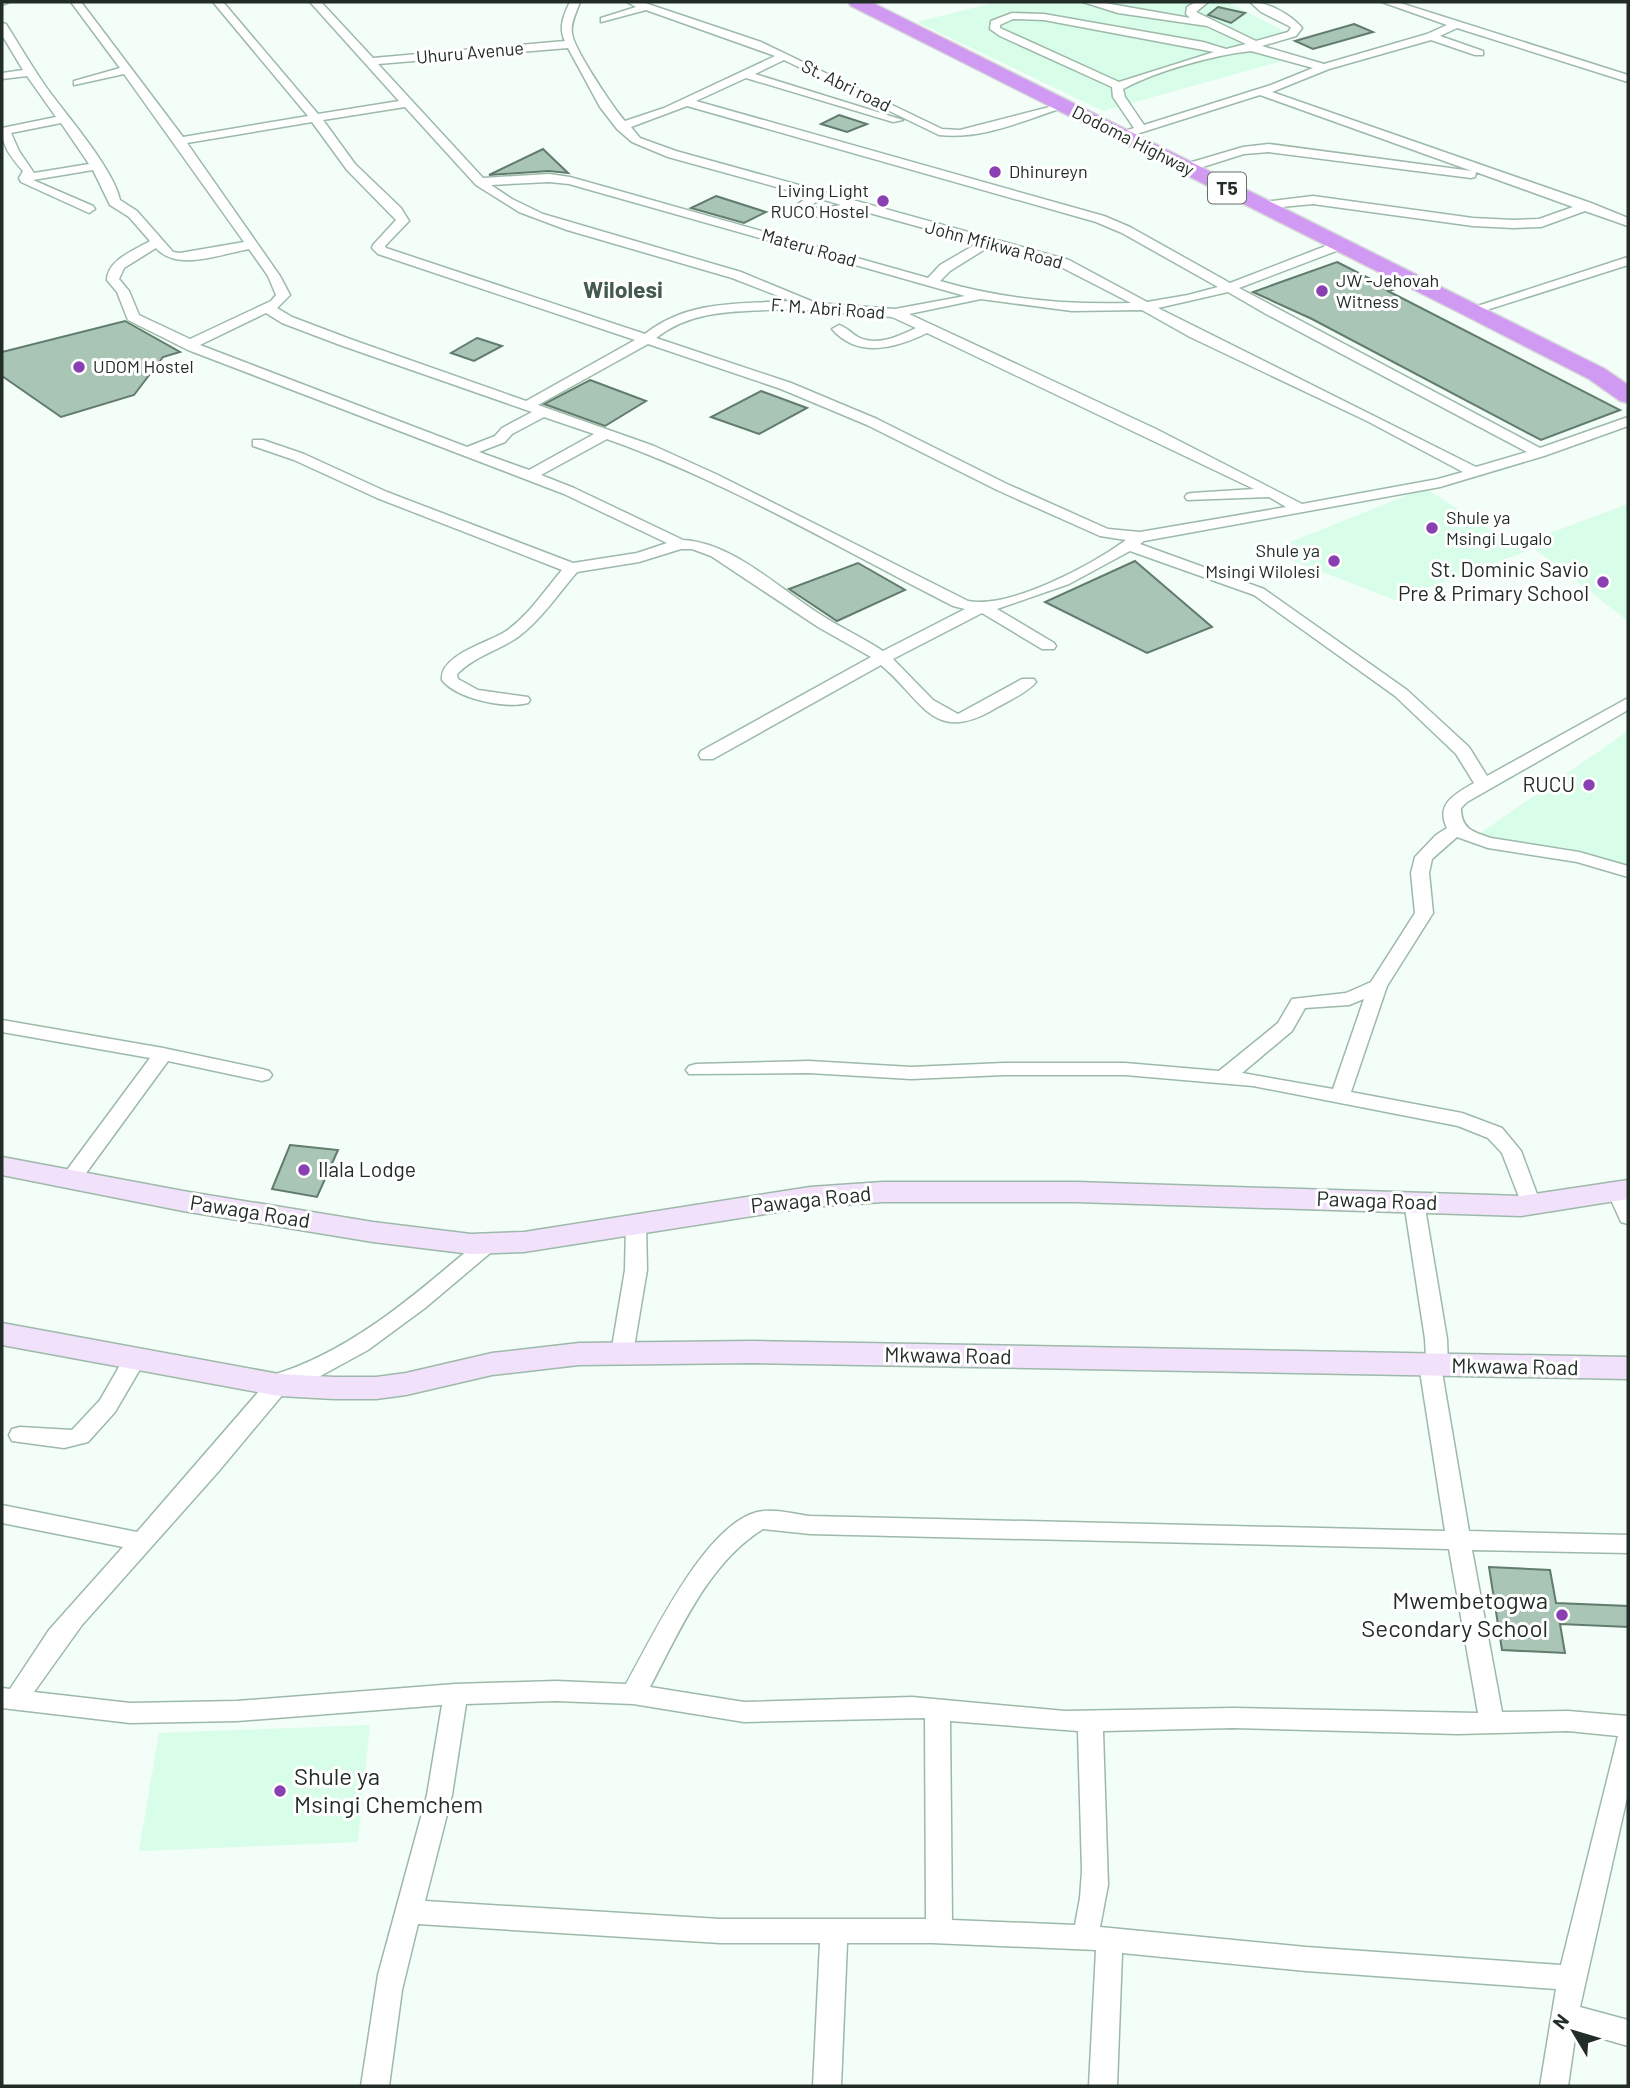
<svg xmlns="http://www.w3.org/2000/svg" width="1630" height="2088" viewBox="0 0 1630 2088" font-family="Barlow,sans-serif">
  <style>
    .built { fill: #d8fde8 }
    .building { fill: #a9c5b5; stroke: #617b6c; stroke-width: 2 }
    .lines { fill: none; stroke-linecap: round; stroke-linejoin: round }
    .street-casing { stroke: #9db9a9; stroke-width: 3 }
    .secondary-casing { stroke: #9db9a9; stroke-width: 3 }
    .highway-casing { stroke: #d7d9d8; stroke-width: 3 }
    .street { fill: #fff; fill-rule: evenodd }
    .secondary { fill: #f1e1fb; fill-rule: evenodd }
    .highway { fill: #d09af2; fill-rule: evenodd }
    .poi-dot { fill: #8a40b2; stroke: #fff; stroke-width: 2.5 }
    .labels { text-anchor: middle; stroke-width: 6; stroke-linejoin: round; paint-order: stroke }
    .far-street-label { font-size: 18px; fill: #222d27; stroke: #fff }
    .far-poi-label { font-size: 18px; fill: #222d27; stroke: #fff; text-anchor: start }
    .shield { fill: #fff; stroke: #646c68; stroke-width: 2 }
    .shield-label { font-size: 19px; font-weight: bold; fill: #222d27 }
    .poi-label { font-size: 21px; fill: #222d27; stroke: #fff; text-anchor: end }
    .street-label { font-size: 21px; fill: #222d27; stroke: #fff }
    .far-district-label { font-size: 23px; font-weight: bold; fill: #425b4d; stroke: #fff }
    .near-poi-label { font-size: 24px; fill: #222d27; stroke: #fff; text-anchor: end }
  </style>
  <rect width="100%" height="100%" fill="#f2fef7"/>
  <g class="built">
    <path d="M 997,2 L 1228,2 L 1287,33 L 1250,45 L 1282,61 L 1103,111 L 917,22 Z"/>
    <path d="M 1425,488 L 1525,552 L 1395,600 L 1268,551 Z"/>
    <path d="M 1628,504 L 1628,621 L 1526,542 Z"/>
    <path d="M 1628,731 L 1628,868 L 1567,848 L 1485,840 L 1479,834 Z"/>
    <path d="M 370,1725 L 358,1842 L 139,1851 L 159,1733 Z"/>
  </g>
  <g class="building">
    <path d="M 1218,7 L 1245,13 L 1231,23 L 1208,15 Z"/>
    <path d="M 1354,24 L 1373,32 L 1313,49 L 1295,41 Z"/>
    <path d="M 839,115 L 867,124 L 847,132 L 821,124 Z"/>
    <path d="M 543,149 L 568,173 L 549,171 L 489,175 Z"/>
    <path d="M 716,196 L 766,212 L 744,223 L 691,208 Z"/>
    <path d="M 1337,262 L 1392,290 L 1388,291 L 1620,410 L 1541,440 L 1312,319 L 1253,292 Z"/>
    <path d="M 125,321 L 180,352 L 163,357 L 134,395 L 61,417 L 2,376 L 2,352 Z"/>
    <path d="M 477,338 L 502,346 L 474,361 L 451,353 Z"/>
    <path d="M 590,380 L 646,401 L 605,426 L 544,404 Z"/>
    <path d="M 761,391 L 807,408 L 759,434 L 711,417 Z"/>
    <path d="M 1135,561 L 1212,627 L 1147,653 L 1045,602 Z"/>
    <path d="M 858,563 L 905,590 L 837,621 L 789,589 Z"/>
    <path d="M 290,1145 L 338,1150 L 317,1197 L 272,1189 Z"/>
    <path d="M 1489,1567 L 1550,1570 L 1556,1603 L 1628,1606 L 1628,1627 L 1560,1624 L 1565,1653 L 1502,1650 Z"/>
  </g>
  <g class="lines">
    <defs>
      <g id="street">
        <path d="M 2,2 L 9,2 L 2,5 Z"/>
        <path d="M 71,2 L 81,2 L 183,137 L 308,116 L 213,2 L 223,2 L 318,114 L 399,101 L 310,2 L 321,2 L 373,58 L 565,41 C 558,28 564,14 570,2 L 580,2 C 577,11 570,23 572,33 C 573,48 614,109 625,121 L 664,108 L 775,56 L 646,10 L 601,22 L 601,18 L 636,7 L 627,2 L 642,2 L 761,42 L 942,129 L 960,130 L 1065,103 L 1065,107 C 1025,120 982,140 939,135 L 784,60 L 755,74 L 903,120 L 893,122 L 746,78 L 696,101 L 1104,216 L 1130,227 L 1230,283 L 1336,242 L 1344,242 L 1344,248 L 1239,288 L 1540,448 L 1628,417 L 1628,426 L 1544,456 L 1440,487 L 1144,541 L 1140,544 L 1264,589 L 1407,690 L 1469,747 L 1487,776 L 1628,698 L 1628,710 L 1467,802 L 1461,808 C 1461,829 1473,832 1491,838 L 1579,852 L 1628,866 L 1628,877 L 1577,862 L 1488,848 L 1457,837 L 1432,859 L 1429,873 L 1433,913 L 1387,986 L 1351,1092 L 1462,1113 L 1502,1128 L 1521,1151 L 1541,1205 L 1538,1210 L 1524,1210 L 1502,1153 L 1488,1138 L 1458,1126 L 1253,1086 L 1125,1075 L 1004,1075 L 911,1079 L 809,1073 L 689,1074 L 686,1070 L 689,1066 L 696,1064 L 809,1061 L 911,1067 L 1004,1063 L 1125,1063 L 1219,1071 L 1278,1023 L 1292,999 L 1346,993 L 1371,982 L 1415,913 L 1411,873 L 1415,857 L 1436,835 L 1447,828 C 1435,804 1455,794 1474,783 L 1456,754 L 1395,696 L 1254,595 L 1130,551 L 1069,584 L 997,609 L 1054,643 L 1056,646 L 1054,649 L 1042,649 L 982,613 L 893,659 L 933,700 L 958,714 L 1022,679 L 1034,679 L 1036,682 C 1027,693 1008,701 996,708 C 933,746 923,700 881,665 L 713,759 L 701,759 L 699,755 L 701,751 L 871,657 L 818,627 L 711,556 L 692,549 L 681,549 L 639,562 L 577,572 C 558,594 541,620 518,637 C 498,651 475,656 457,674 L 458,679 L 478,690 L 528,697 L 530,700 L 528,703 C 505,709 457,699 442,680 C 439,656 486,643 503,633 C 527,618 544,591 562,570 L 377,498 L 294,460 L 253,446 L 253,440 L 263,440 L 304,454 L 387,492 L 573,563 L 637,553 L 667,543 L 564,494 L 188,350 L 128,320 L 117,292 L 107,280 C 107,260 135,250 150,241 L 129,217 L 110,205 L 93,170 L 33,180 L 93,206 L 95,209 L 89,213 L 21,182 L 19,178 L 23,171 C 11,157 2,147 2,128 L 56,117 L 27,76 L 2,79 L 2,73 L 23,70 L 2,35 L 2,23 L 6,24 C 20,46 32,67 46,87 C 66,115 113,168 120,200 L 137,211 L 173,252 L 180,253 L 244,242 L 124,74 L 74,85 L 74,81 L 120,68 ZM 568,48 L 600,107 L 617,129 L 632,142 L 668,157 L 809,196 L 794,207 L 818,217 L 855,209 L 978,243 L 940,265 L 928,278 L 570,177 L 549,174 L 483,178 L 378,64 ZM 687,106 L 1096,222 L 1122,233 L 1218,287 L 1188,295 L 1147,302 L 1069,260 L 676,151 L 640,138 L 631,127 ZM 405,107 L 476,185 L 519,212 L 567,230 L 732,278 L 791,301 C 738,304 688,300 645,334 L 386,248 L 385,246 L 409,221 L 401,208 L 355,164 L 323,120 ZM 312,122 L 347,170 L 396,220 L 373,245 L 372,248 L 378,254 L 635,340 L 526,401 L 350,339 L 292,317 L 277,308 L 290,295 L 280,276 L 187,143 ZM 61,123 L 89,164 L 34,173 L 19,151 L 11,133 ZM 549,182 L 569,184 L 965,296 L 895,309 L 816,303 L 741,272 L 543,214 L 512,199 L 491,185 ZM 821,199 L 841,205 L 819,209 L 810,206 ZM 990,246 L 1059,266 L 1131,303 C 1066,305 1002,299 940,281 L 950,271 ZM 156,248 C 177,272 221,254 249,249 L 268,276 L 276,295 L 271,301 L 190,339 L 139,315 L 129,291 L 119,279 L 124,268 ZM 1228,292 L 1266,314 L 1527,452 L 1476,467 L 1158,308 ZM 981,299 L 1072,311 L 1142,310 L 1190,337 L 1367,421 L 1463,472 L 1438,479 L 1302,504 L 1156,429 L 909,314 ZM 791,309 L 892,317 L 916,328 C 899,336 877,347 858,337 C 851,333 846,327 839,325 L 832,329 C 858,359 896,348 927,333 L 1254,489 L 1192,493 L 1187,494 L 1185,497 L 1187,500 L 1269,497 L 1286,507 L 1140,532 L 1108,529 L 1007,484 L 877,419 L 791,383 L 656,338 C 695,307 744,312 791,309 ZM 266,313 L 282,323 L 340,345 L 532,412 L 502,428 L 495,436 L 467,447 L 200,345 ZM 648,344 L 781,389 L 867,425 L 997,490 L 1100,536 L 1126,540 C 1092,565 1010,609 968,601 L 718,475 L 654,446 L 538,405 ZM 544,417 L 594,434 L 529,470 L 479,452 L 505,442 L 512,434 ZM 607,439 C 726,481 841,549 953,606 L 965,609 L 883,651 C 862,637 839,627 818,613 C 777,587 733,543 683,540 L 574,488 L 541,475 ZM 1364,999 L 1333,1089 L 1242,1073 L 1292,1031 L 1305,1008 L 1349,1005 Z"/>
        <path d="M 1083,2 L 1099,2 L 1190,18 L 1186,14 L 1187,7 L 1196,2 L 1208,2 L 1196,12 L 1256,41 L 1288,32 L 1291,28 L 1289,26 L 1261,12 L 1250,2 C 1266,1 1292,15 1302,28 L 1296,36 L 1262,46 L 1324,64 L 1427,34 L 1447,25 L 1382,2 L 1397,2 L 1628,75 L 1628,82 L 1457,28 L 1440,36 L 1483,51 L 1483,55 L 1475,55 L 1431,40 L 1329,69 L 1272,92 L 1591,203 L 1628,218 L 1628,226 L 1585,211 L 1541,227 L 1513,228 L 1473,226 L 1313,204 L 1259,209 L 1259,203 L 1263,202 L 1313,196 L 1473,218 L 1513,220 L 1539,219 L 1573,207 L 1476,172 L 1475,177 L 1471,178 L 1269,152 L 1244,154 L 1190,171 L 1182,171 L 1182,165 L 1243,147 L 1269,144 L 1472,171 L 1260,95 L 1127,137 L 1119,137 L 1119,133 L 1134,128 L 1113,97 L 1112,87 L 1000,36 L 990,29 L 991,21 L 1012,13 L 1044,14 L 1203,42 L 1226,49 L 1246,44 L 1207,26 L 1118,13 ZM 1013,19 L 1044,20 L 1214,52 L 1119,82 L 1000,28 L 1000,25 ZM 1251,51 L 1313,68 L 1271,85 L 1144,125 L 1125,97 L 1123,89 C 1156,71 1214,55 1251,51 Z"/>
        <path d="M 1628,257 L 1628,265 L 1477,313 L 1472,314 L 1465,310 Z"/>
        <path d="M 2,1020 L 163,1048 L 262,1069 L 269,1071 L 272,1075 L 269,1079 L 262,1081 L 168,1061 L 78,1184 L 64,1184 L 61,1179 L 64,1174 L 150,1058 L 2,1032 Z"/>
        <path d="M 1618,1186 L 1625,1188 L 1628,1193 L 1628,1224 L 1621,1222 L 1608,1193 L 1611,1188 Z"/>
        <path d="M 1414,1195 L 1421,1197 L 1424,1202 L 1447,1339 L 1448,1365 L 1442,1372 L 1469,1531 L 1628,1535 L 1628,1553 L 1472,1550 L 1502,1712 L 1568,1711 L 1628,1716 L 1628,1793 L 1580,2007 L 1628,2020 L 1628,2046 L 1576,2031 L 1568,2086 L 1540,2086 L 1556,1989 L 1306,1971 L 1122,1953 L 1117,2086 L 1089,2086 L 1096,1950 L 932,1943 L 847,1943 L 841,2086 L 813,2086 L 820,1943 L 720,1943 L 418,1924 L 402,1990 L 389,2086 L 361,2086 L 378,1975 L 427,1795 L 442,1705 L 237,1721 L 130,1723 L 2,1708 L 2,1688 L 10,1689 L 49,1630 L 123,1547 L 2,1523 L 2,1505 L 137,1532 L 273,1375 C 353,1351 418,1292 481,1239 L 488,1237 L 495,1239 L 498,1244 L 495,1249 L 425,1308 L 368,1350 L 313,1380 L 289,1387 L 218,1472 L 82,1625 L 34,1692 L 130,1703 L 237,1701 L 455,1684 L 556,1681 L 626,1684 C 652,1638 704,1526 757,1512 C 774,1508 793,1514 810,1516 L 1445,1531 L 1419,1365 L 1426,1358 L 1425,1339 L 1404,1202 L 1407,1197 ZM 763,1529 L 810,1534 L 1449,1549 L 1478,1713 L 1233,1708 L 1065,1711 L 912,1697 L 744,1702 L 650,1687 C 679,1632 708,1563 763,1529 ZM 556,1701 L 633,1704 L 744,1722 L 925,1718 L 926,1919 L 720,1919 L 425,1901 L 452,1795 L 466,1704 ZM 950,1721 L 1078,1731 L 1082,1871 L 1080,1898 L 1075,1925 L 952,1920 ZM 1233,1728 L 1458,1734 L 1568,1731 L 1618,1736 L 1561,1965 L 1306,1947 L 1100,1927 L 1108,1885 L 1103,1731 Z"/>
        <path d="M 636,1217 L 643,1219 L 646,1224 L 647,1270 L 633,1353 L 630,1359 L 622,1361 L 614,1359 L 611,1353 L 625,1270 L 626,1224 L 629,1219 Z"/>
        <path d="M 135,1351 L 143,1353 L 146,1359 L 115,1412 L 88,1442 L 64,1448 L 12,1441 L 9,1435 L 12,1429 L 20,1427 L 72,1430 L 100,1400 L 127,1353 Z"/>
      </g>
      <g id="secondary">
        <path d="M 2,1157 L 183,1191 L 373,1222 L 471,1234 L 524,1232 L 810,1187 L 883,1182 L 1076,1182 L 1521,1196 L 1628,1180 L 1628,1199 L 1521,1216 L 1076,1202 L 883,1202 L 810,1207 L 524,1252 L 471,1254 L 373,1242 L 183,1211 L 2,1175 Z"/>
        <path d="M 2,1323 L 279,1374 L 334,1377 L 376,1377 L 406,1373 L 492,1353 L 579,1343 L 753,1341 L 1628,1357 L 1628,1379 L 753,1363 L 579,1365 L 492,1375 L 406,1395 L 376,1399 L 334,1399 L 279,1396 L 2,1345 Z"/>
      </g>
      <path id="highway" d="M 848,2 L 871,2 L 1605,369 L 1628,385 L 1628,403 L 1620,401 L 1589,379 L 1464,315 L 851,6 Z"/>
    </defs>
    <use href="#street" class="street-casing"/>
    <use href="#secondary" class="secondary-casing"/>
    <use href="#highway" class="highway-casing"/>
    <use href="#street" class="street"/>
    <use href="#secondary" class="secondary"/>
    <use href="#highway" class="highway"/>
  </g>
  <g class="poi-dot">
    <circle cx="995" cy="172" r="7"/>
    <circle cx="883" cy="201" r="7"/>
    <circle cx="1322" cy="291" r="7"/>
    <circle cx="79" cy="367" r="7"/>
    <circle cx="1432" cy="528" r="7"/>
    <circle cx="1334" cy="561" r="7"/>
    <circle cx="1603" cy="582" r="7"/>
    <circle cx="1589" cy="785" r="7"/>
    <circle cx="304" cy="1170" r="7"/>
    <circle cx="1562" cy="1615" r="7"/>
    <circle cx="280" cy="1791" r="7"/>
  </g>
  <g class="labels">
    <g class="far-street-label">
      <text transform="translate(470 53) rotate(-5)" y="6">Uhuru Avenue</text>
      <text transform="translate(846 86) rotate(26)" y="6">St. Abri road</text>
      <text transform="translate(1133 141) rotate(27)" y="6">Dodoma Highway</text>
      <text transform="translate(994 245) rotate(15)" y="6">John Mfikwa Road</text>
      <text transform="translate(809 248) rotate(16)" y="6">Materu Road</text>
      <text transform="translate(828 309) rotate(4)" y="6">F. M. Abri Road</text>
    </g>
    <g class="far-poi-label">
      <text x="1009" y="178">Dhinureyn</text>
      <text x="869" y="197" text-anchor="end">Living Light<tspan x="869" dy="21">RUCO Hostel</tspan></text>
      <text x="1336" y="287">JW -Jehovah<tspan x="1336" dy="21">Witness</tspan></text>
      <text x="93" y="373">UDOM Hostel</text>
      <text x="1446" y="524">Shule ya<tspan x="1446" dy="21">Msingi Lugalo</tspan></text>
      <text x="1320" y="557" text-anchor="end">Shule ya<tspan x="1320" dy="21">Msingi Wilolesi</tspan></text>
    </g>
    <rect class="shield" x="1208" y="172.5" width="38" height="31" rx="5"/>
    <g class="shield-label">
      <text x="1227" y="195">T5</text>
    </g>
    <g class="poi-label">
      <text x="1589" y="577">St. Dominic Savio<tspan x="1589" dy="24">Pre &amp; Primary School</tspan></text>
      <text x="1575" y="792">RUCU</text>
      <text x="318" y="1177" text-anchor="start">Ilala Lodge</text>
    </g>
    <g class="street-label">
      <text transform="translate(811 1200) rotate(-6)" y="7">Pawaga Road</text>
      <text transform="translate(1377 1201) rotate(2)" y="7">Pawaga Road</text>
      <text transform="translate(250 1212) rotate(9)" y="7">Pawaga Road</text>
      <text transform="translate(948 1356) rotate(1)" y="7">Mkwawa Road</text>
      <text transform="translate(1515 1367) rotate(1)" y="7">Mkwawa Road</text>
    </g>
    <g class="far-district-label">
      <text x="623" y="298">Wilolesi</text>
    </g>
    <g class="near-poi-label">
      <text x="1548" y="1609">Mwembetogwa<tspan x="1548" dy="28">Secondary School</tspan></text>
      <text x="294" y="1785" text-anchor="start">Shule ya<tspan x="294" dy="28">Msingi Chemchem</tspan></text>
    </g>
  </g>
  <rect width="1630" height="2088" fill="none" stroke="#222d27" stroke-width="7"/>
  <g transform="translate(1574 2032) rotate(308)" stroke="#ffffff" stroke-width="5" paint-order="stroke">
  <path d="M0-5L12 26L0 18L-12 26Z" fill="#222d27"/>
  <text y="-10" font-size="19" font-weight="bold" text-anchor="middle" fill="#222d27">N</text>
  </g>
</svg>
